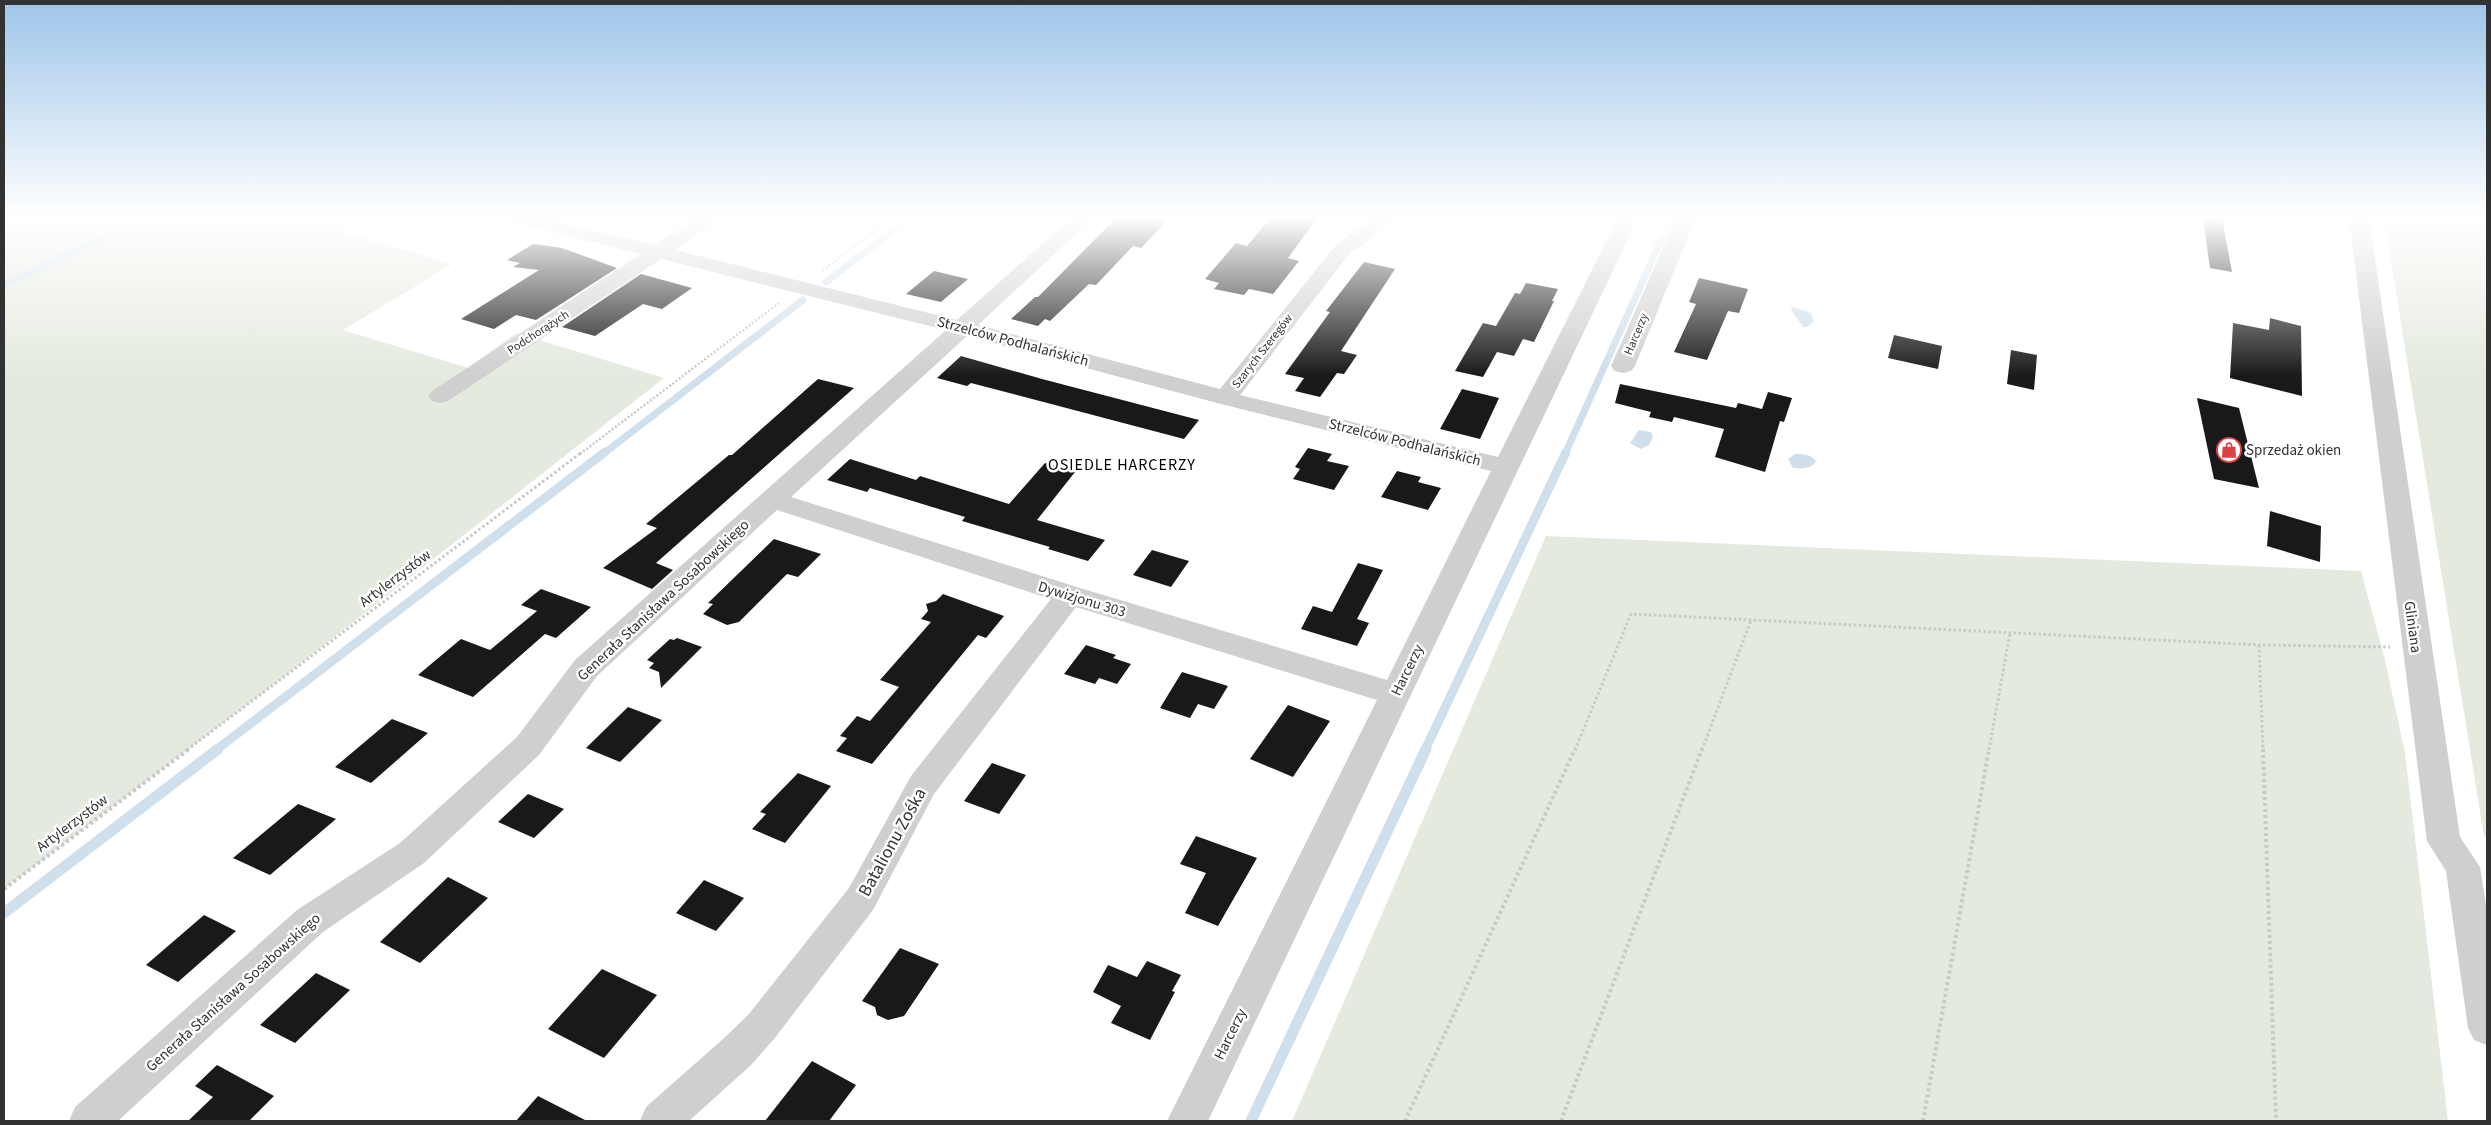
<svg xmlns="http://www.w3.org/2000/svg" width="2491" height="1125" viewBox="0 0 2491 1125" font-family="'Source Sans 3',sans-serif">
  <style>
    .green { fill: #e4eade }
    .water { fill: #cfdfeb }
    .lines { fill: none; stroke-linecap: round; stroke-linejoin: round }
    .stream-far2 { stroke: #cfdfeb; stroke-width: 7 }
    .stream-far1 { stroke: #cfdfeb; stroke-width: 9 }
    .stream { stroke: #cfdfeb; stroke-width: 11 }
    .building { fill: #191919 }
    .path-far2 { stroke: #c9c9c9; stroke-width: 2.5; stroke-dasharray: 2 2; stroke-linecap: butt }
    .path-far1 { stroke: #c9c9c9; stroke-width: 3; stroke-dasharray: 2.5 2.5; stroke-linecap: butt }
    .path { stroke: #c9c9c9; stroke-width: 4; stroke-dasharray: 3 3; stroke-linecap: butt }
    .minor { fill: #cfcfcf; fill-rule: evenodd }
    .labels { text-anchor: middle; stroke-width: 5; stroke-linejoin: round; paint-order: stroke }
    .far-street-label { font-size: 12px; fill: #323232; stroke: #fff }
    .street-label { font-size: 15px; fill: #323232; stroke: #fff }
    .poi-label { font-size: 15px; fill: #323232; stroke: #fff; text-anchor: start }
    .neighbourhood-label { font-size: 16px; letter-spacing: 1px; fill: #000; stroke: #fff }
    .near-street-label { font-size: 18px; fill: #323232; stroke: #fff }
  </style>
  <rect width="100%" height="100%" fill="#fff"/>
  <g class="green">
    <path d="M 4,218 L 363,218 L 339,231 L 452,264 L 343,330 L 468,368 L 516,333 L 664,378 L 268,689 L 4,889 Z"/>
    <path d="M 2384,218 L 2487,218 L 2487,837 L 2484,836 Z"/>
    <path d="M 1546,536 L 2361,571 L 2385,660 L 2405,753 L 2448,1121 L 1292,1121 Z"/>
  </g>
  <g class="water">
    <path d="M 1792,307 L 1811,313 L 1814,322 L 1807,327 L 1803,327 L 1791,310 Z"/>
    <path d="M 1639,430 L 1651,432 L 1653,437 L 1649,445 L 1641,449 L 1630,443 Z"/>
    <path d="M 1795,454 C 1803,454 1811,454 1816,461 C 1812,469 1801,469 1793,468 L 1788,459 Z"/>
  </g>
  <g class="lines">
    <g class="stream-far2">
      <path d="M 826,282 L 909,218"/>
      <path d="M 4,285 L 145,218"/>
      <path d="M 603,454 L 803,300"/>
      <path d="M 1565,454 L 1671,218"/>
    </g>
    <g class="stream-far1">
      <path d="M 216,750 L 605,452"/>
      <path d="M 1425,750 L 1566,452"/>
    </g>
    <g class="stream">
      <path d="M 4,913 L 218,749"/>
      <path d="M 1251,1121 L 1426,749"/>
    </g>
  </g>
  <g class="building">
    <path d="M 1116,218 L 1170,218 L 1141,248 L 1133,246 L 1096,285 L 1089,284 L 1050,321 L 1045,319 L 1038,326 L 1011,319 L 1035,297 L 1038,297 Z"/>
    <path d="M 1270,218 L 1317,218 L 1288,258 L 1299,261 L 1273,294 L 1249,289 L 1244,295 L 1214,289 L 1219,283 L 1205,279 L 1236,243 L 1247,246 Z"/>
    <path d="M 2203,218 L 2222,218 L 2232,272 L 2210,268 Z"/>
    <path d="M 533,244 L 562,248 L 617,268 L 536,320 L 516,315 L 494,329 L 461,319 L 539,270 L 513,267 L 520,263 L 507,260 Z"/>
    <path d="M 1364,262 L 1395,269 L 1341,351 L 1357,355 L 1344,374 L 1337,373 L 1320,397 L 1295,391 L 1304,378 L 1285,374 L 1330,312 L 1326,311 Z"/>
    <path d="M 934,271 L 968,279 L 941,302 L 906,294 Z"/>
    <path d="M 641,274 L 692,288 L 662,309 L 643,304 L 595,336 L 562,327 Z"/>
    <path d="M 1699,278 L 1748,289 L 1739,313 L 1728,311 L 1707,360 L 1674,352 L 1696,304 L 1689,302 Z"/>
    <path d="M 1526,283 L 1558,289 L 1552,301 L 1554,301 L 1534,342 L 1523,339 L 1514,356 L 1497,352 L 1483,377 L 1455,371 L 1483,323 L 1496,326 L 1515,293 L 1520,294 Z"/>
    <path d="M 2270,318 L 2301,326 L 2302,396 L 2230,378 L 2233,323 L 2269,330 Z"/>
    <path d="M 1894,335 L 1942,346 L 1938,369 L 1888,358 Z"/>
    <path d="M 2011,350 L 2037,355 L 2034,390 L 2007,384 Z"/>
    <path d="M 961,356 L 1042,379 L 1199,420 L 1184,439 L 971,383 L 967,386 L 937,378 Z"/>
    <path d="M 818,379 L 854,388 L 656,563 L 673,570 L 652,589 L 603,568 L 657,528 L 646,524 L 729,455 L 732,455 Z"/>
    <path d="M 1620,384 L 1736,408 L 1738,403 L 1762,409 L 1768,392 L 1792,398 L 1784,422 L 1780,421 L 1765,472 L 1715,457 L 1724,429 L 1674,417 L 1672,422 L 1649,417 L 1651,412 L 1615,403 Z"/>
    <path d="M 1462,389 L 1499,398 L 1480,439 L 1440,429 Z"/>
    <path d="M 2197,398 L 2239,408 L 2259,488 L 2214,479 Z"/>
    <path d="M 1308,448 L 1332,454 L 1327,461 L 1349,466 L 1334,490 L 1293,479 L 1300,469 L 1295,467 Z"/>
    <path d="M 850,459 L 916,480 L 920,476 L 1009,504 L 1045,463 L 1075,472 L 1037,520 L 1105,540 L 1088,561 L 1048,549 L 1050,547 L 962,521 L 965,517 L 870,488 L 867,492 L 827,480 Z"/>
    <path d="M 1397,471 L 1421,477 L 1418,482 L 1441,488 L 1428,510 L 1381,497 Z"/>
    <path d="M 2270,511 L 2321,526 L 2320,562 L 2267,546 Z"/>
    <path d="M 774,539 L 821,554 L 798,577 L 787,574 L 739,622 L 727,625 L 703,614 L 713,604 L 708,603 Z"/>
    <path d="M 1152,550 L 1189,561 L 1171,587 L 1133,575 Z"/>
    <path d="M 1358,563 L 1383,570 L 1357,619 L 1369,623 L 1357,646 L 1301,629 L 1313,606 L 1332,612 Z"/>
    <path d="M 541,589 L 591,607 L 556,638 L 545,634 L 473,697 L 418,675 L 461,639 L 490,650 L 537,611 L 521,605 Z"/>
    <path d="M 943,594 L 1004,616 L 986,638 L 978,635 L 872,764 L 836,751 L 847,738 L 840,736 L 857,716 L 870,721 L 899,687 L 880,680 L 931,622 L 921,619 L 928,611 L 926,604 L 936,601 Z"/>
    <path d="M 677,638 L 702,647 L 661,688 L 659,672 L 649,668 L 654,663 L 647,660 L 670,639 L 674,640 Z"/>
    <path d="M 1086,645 L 1116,655 L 1113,658 L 1131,664 L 1117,684 L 1099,678 L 1095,684 L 1064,674 Z"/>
    <path d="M 1182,672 L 1228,686 L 1214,709 L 1198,704 L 1190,718 L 1160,708 Z"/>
    <path d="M 1288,705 L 1330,721 L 1293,777 L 1250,759 Z"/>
    <path d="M 628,707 L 662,720 L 620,762 L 586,748 Z"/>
    <path d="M 392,719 L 428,733 L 371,783 L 335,767 Z"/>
    <path d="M 992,763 L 1026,775 L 999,814 L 964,801 Z"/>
    <path d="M 798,773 L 831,786 L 785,843 L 752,829 L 766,814 L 760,812 Z"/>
    <path d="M 528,794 L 564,809 L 534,838 L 498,822 Z"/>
    <path d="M 298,804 L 336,819 L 270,875 L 233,858 Z"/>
    <path d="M 1196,836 L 1257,858 L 1218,926 L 1185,913 L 1206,873 L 1180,864 Z"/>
    <path d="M 448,877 L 488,898 L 420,963 L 380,942 Z"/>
    <path d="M 704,880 L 744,898 L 716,931 L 676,913 Z"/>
    <path d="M 204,915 L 236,931 L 178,982 L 146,965 Z"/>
    <path d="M 900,948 L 939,964 L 904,1016 L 888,1020 L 877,1015 L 875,1007 L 862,1001 Z"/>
    <path d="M 1147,961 L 1181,975 L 1172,991 L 1175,992 L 1150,1040 L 1111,1023 L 1121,1006 L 1093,992 L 1108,965 L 1137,977 Z"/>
    <path d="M 602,969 L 657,995 L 604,1058 L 548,1029 Z"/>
    <path d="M 316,973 L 350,990 L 295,1043 L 260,1025 Z"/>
    <path d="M 812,1061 L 856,1085 L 829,1121 L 765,1121 Z"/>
    <path d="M 217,1065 L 274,1096 L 249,1121 L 188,1121 L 213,1097 L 195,1086 Z"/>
    <path d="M 538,1096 L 587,1121 L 516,1121 Z"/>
  </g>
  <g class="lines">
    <g class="path-far2">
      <path d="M 822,271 L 891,218"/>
      <path d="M 580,454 L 779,303"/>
    </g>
    <g class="path-far1">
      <path d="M 2259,645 L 2263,750"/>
      <path d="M 187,750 L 582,452"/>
      <path d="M 1575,750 L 1631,614 L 2259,645 L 2390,647"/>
      <path d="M 1702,750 L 1751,620"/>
      <path d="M 1989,750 L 2010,633"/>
    </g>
    <g class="path">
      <path d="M 2263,749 L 2276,1121"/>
      <path d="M 4,889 L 189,749"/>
      <path d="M 1405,1121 L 1575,749"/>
      <path d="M 1561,1121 L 1702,749"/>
      <path d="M 1923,1121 L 1989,749"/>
    </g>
    <g class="minor">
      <path d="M 508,218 L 543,218 L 654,245 L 696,218 L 720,218 L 675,250 L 957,320 L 1071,218 L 1093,218 L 978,325 L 1220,389 L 1336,245 L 1372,218 L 1392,218 L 1385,228 L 1350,253 L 1240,395 L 1498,457 L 1618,218 L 1638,218 L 1208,1121 L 1167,1121 L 1377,700 L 1076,607 L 934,794 L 873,910 L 774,1039 L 751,1065 L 689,1121 L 640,1121 L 646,1107 L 723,1039 L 748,1015 L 849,888 L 911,776 L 1051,599 L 777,510 L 597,676 L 539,755 L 424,863 L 323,932 L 118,1121 L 69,1121 L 75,1107 L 297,910 L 400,843 L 517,737 L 575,660 L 946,330 L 661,259 L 448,401 L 440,403 L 432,401 L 428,396 L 432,391 L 641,254 L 511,222 ZM 967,336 L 1217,403 L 1491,471 L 1387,680 L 1080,588 L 791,497 Z"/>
      <path d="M 1676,218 L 1696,218 L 1635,366 L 1631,371 L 1623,373 L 1615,371 L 1611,366 Z"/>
      <path d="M 2349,218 L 2369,218 L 2460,837 L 2480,867 L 2487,911 L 2487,1045 L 2474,1040 L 2468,1028 L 2446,871 L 2427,841 Z"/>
    </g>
  </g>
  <linearGradient id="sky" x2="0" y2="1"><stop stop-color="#9ec5e9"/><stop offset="0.58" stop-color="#fff"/><stop offset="1" stop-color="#fff" stop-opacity="0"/></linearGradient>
  <rect width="2491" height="376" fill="url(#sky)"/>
  <defs>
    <symbol id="shop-ring" viewBox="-11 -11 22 22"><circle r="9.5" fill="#fff" stroke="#db4245" stroke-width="1.5"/><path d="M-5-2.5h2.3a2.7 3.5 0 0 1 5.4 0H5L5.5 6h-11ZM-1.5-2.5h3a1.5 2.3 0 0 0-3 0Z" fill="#db4245"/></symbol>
  </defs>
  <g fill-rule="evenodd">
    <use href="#shop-ring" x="2215" y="436" width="28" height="28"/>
  </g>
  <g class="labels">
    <g class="far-street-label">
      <text transform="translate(538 332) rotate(-33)" y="4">Podchorążych</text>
      <text transform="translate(1636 334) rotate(-67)" y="4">Harcerzy</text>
      <text transform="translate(1262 351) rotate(-52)" y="4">Szarych Szeregów</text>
    </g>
    <g class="street-label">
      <text transform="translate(1013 341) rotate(15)" y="5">Strzelców Podhalańskich</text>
      <text transform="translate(1405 442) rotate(14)" y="5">Strzelców Podhalańskich</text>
      <text transform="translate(395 578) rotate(-37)" y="5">Artylerzystów</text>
      <text transform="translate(1082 599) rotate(17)" y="5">Dywizjonu 303</text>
      <text transform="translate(663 600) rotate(-43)" y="5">Generała Stanisława Sosabowskiego</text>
      <text transform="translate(2413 627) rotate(82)" y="5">Gliniana</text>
      <text transform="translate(1407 670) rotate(-64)" y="5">Harcerzy</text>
      <text transform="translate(72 823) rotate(-37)" y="5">Artylerzystów</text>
      <text transform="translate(233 992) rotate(-42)" y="5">Generała Stanisława Sosabowskiego</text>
      <text transform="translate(1230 1034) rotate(-64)" y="5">Harcerzy</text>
    </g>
    <g class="poi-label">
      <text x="2246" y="455">Sprzedaż okien</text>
    </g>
    <g class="neighbourhood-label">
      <text x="1122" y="470">OSIEDLE HARCERZY</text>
    </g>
    <g class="near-street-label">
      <text transform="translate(892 842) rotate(-61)" y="6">Batalionu Zośka</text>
    </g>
  </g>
  <rect width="2491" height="1125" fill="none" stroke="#323232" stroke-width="10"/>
</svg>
